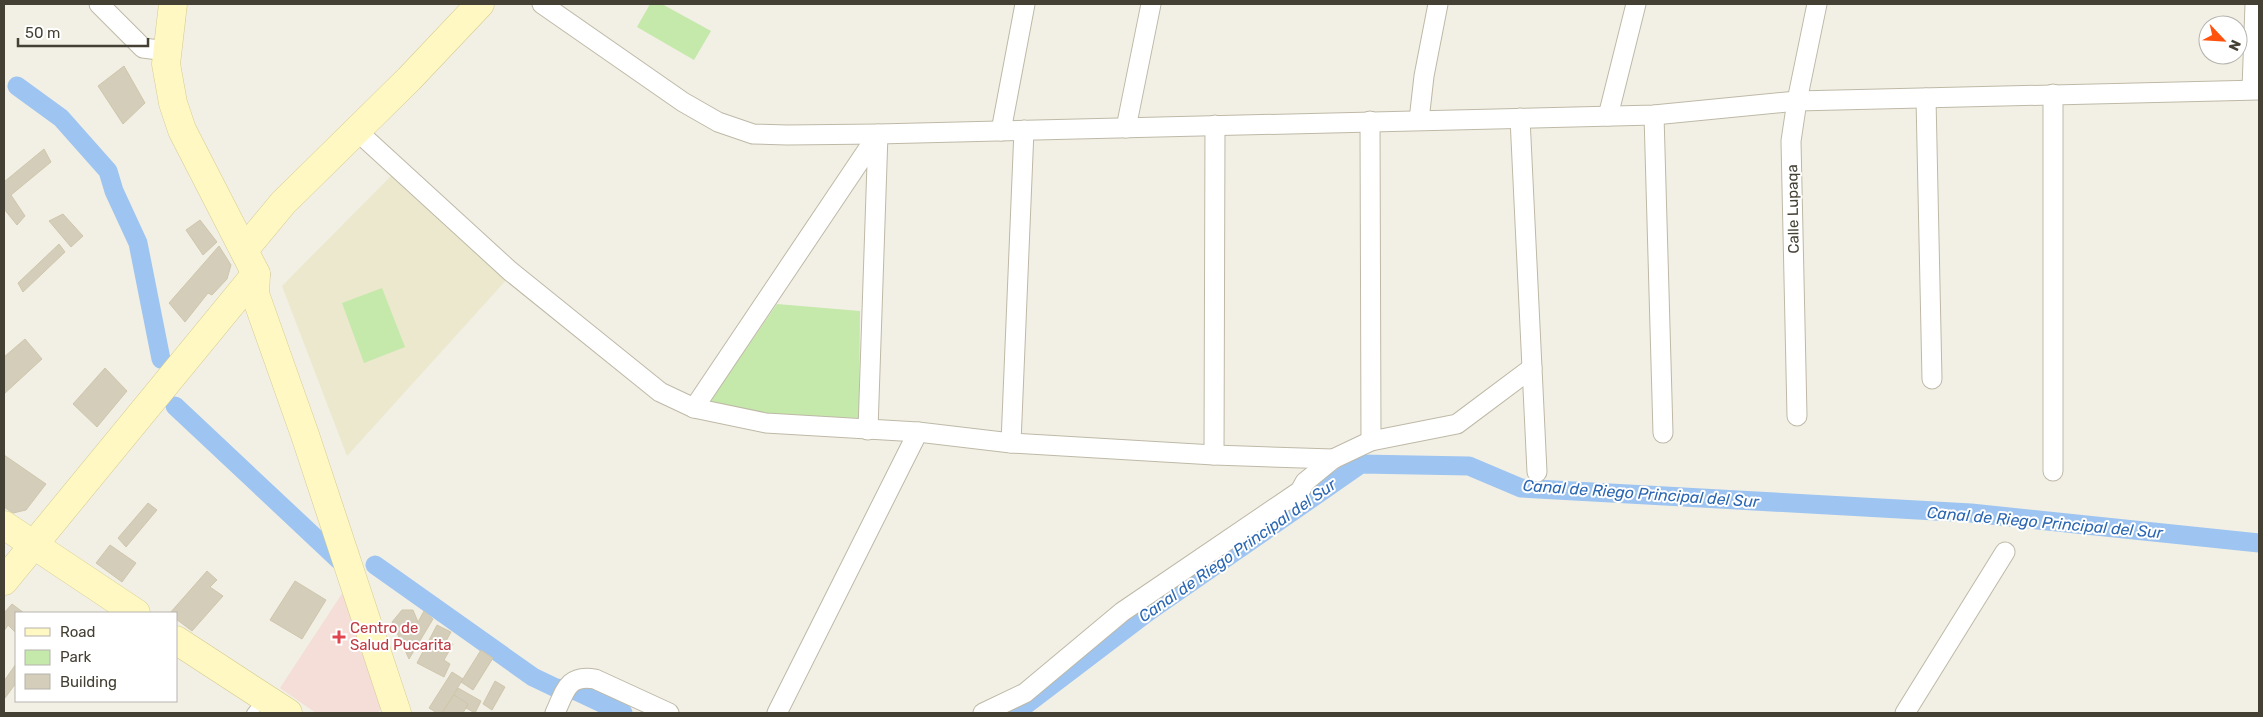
<svg xmlns="http://www.w3.org/2000/svg" width="2263" height="717" viewBox="0 0 2263 717" font-family="Rubik,sans-serif">
  <style>
    .education { fill: #ece8cd }
    .medical { fill: #f4ded7 }
    .green { fill: #c5e8ab }
    .lines { fill: none; stroke-linecap: round; stroke-linejoin: round }
    .canal { stroke: #9ec4f1; stroke-width: 19 }
    .building { fill: #d4cdb9; stroke: #cfc6ac }
    .lane-casing { stroke: #beb9a7; stroke-width: 12 }
    .street-casing { stroke: #beb9a7; stroke-width: 21 }
    .secondary-casing { stroke: #d4cb92; stroke-width: 29 }
    .lane { stroke: #fff; stroke-width: 10 }
    .street { stroke: #fff; stroke-width: 19 }
    .secondary { stroke: #fff8c2; stroke-width: 28 }
    .health-dot { fill: #e0444e; stroke: #fff; stroke-width: 2 }
    .labels { text-anchor: middle; stroke-width: 4; stroke-linejoin: round; paint-order: stroke }
    .street-label { font-size: 15px; fill: #454034; stroke: #fff }
    .health-label { font-size: 15px; fill: #be3a42; stroke: #fff; text-anchor: start }
    .water-label { font-size: 16px; font-style: italic; fill: #2b67b2; stroke: #fff }
  </style>
  <rect width="100%" height="100%" fill="#f2f0e4"/>
  <path class="education" d="M 394,173 L 508,278 L 347,456 L 282,286 Z"/>
  <path class="medical" d="M 347,586 L 385,702 L 378,713 L 316,713 L 280,688 Z"/>
  <g class="green">
    <path d="M 650,4 L 662,4 L 711,31 L 694,60 L 637,27 Z"/>
    <path d="M 382,288 L 405,347 L 364,363 L 342,303 Z"/>
    <path d="M 777,304 L 860,311 L 859,418 L 760,415 L 709,402 Z"/>
  </g>
  <g class="lines">
    <g class="canal">
      <path d="M 17,86 L 61,118 L 108,171 L 114,191 L 138,243 L 161,359"/>
      <path d="M 175,406 L 339,560"/>
      <path d="M 375,565 L 533,677 L 556,688 L 576,691 L 623,713"/>
      <path d="M 1015,713 L 1148,612 L 1361,464 L 1469,466 L 1521,488 L 1971,513 L 2259,543"/>
    </g>
  </g>
  <g class="building">
    <path d="M 124,66 L 145,103 L 123,124 L 98,86 Z"/>
    <path d="M 44,149 L 51,162 L 11,195 L 25,216 L 17,225 L 4,209 L 4,182 Z"/>
    <path d="M 63,214 L 83,236 L 71,247 L 49,221 Z"/>
    <path d="M 200,220 L 217,242 L 203,255 L 186,230 Z"/>
    <path d="M 59,244 L 65,252 L 23,292 L 18,283 Z"/>
    <path d="M 219,246 L 231,265 L 227,279 L 212,295 L 208,293 L 185,322 L 169,303 Z"/>
    <path d="M 25,339 L 42,359 L 4,394 L 4,357 Z"/>
    <path d="M 105,368 L 127,391 L 97,427 L 73,404 Z"/>
    <path d="M 4,455 L 46,484 L 26,510 L 13,513 L 4,507 Z"/>
    <path d="M 148,503 L 157,510 L 126,547 L 118,538 Z"/>
    <path d="M 110,545 L 136,563 L 122,582 L 96,563 Z"/>
    <path d="M 207,571 L 217,580 L 210,587 L 223,596 L 192,631 L 176,619 L 176,613 L 170,613 Z"/>
    <path d="M 295,581 L 326,600 L 302,639 L 270,620 Z"/>
    <path d="M 12,604 L 24,613 L 16,613 L 16,633 L 8,625 L 4,631 L 4,613 Z"/>
    <path d="M 402,610 L 413,610 L 418,622 L 424,611 L 433,619 L 409,659 L 392,622 Z"/>
    <path d="M 437,625 L 451,632 L 446,641 L 453,644 L 444,660 L 450,664 L 444,677 L 417,663 Z"/>
    <path d="M 481,650 L 493,658 L 473,690 L 461,682 Z"/>
    <path d="M 16,664 L 16,683 L 5,698 L 4,681 Z"/>
    <path d="M 452,672 L 463,679 L 442,713 L 437,713 L 429,708 Z"/>
    <path d="M 495,681 L 505,687 L 492,710 L 483,704 Z"/>
    <path d="M 458,688 L 481,701 L 475,713 L 466,708 L 468,704 L 454,695 Z"/>
    <path d="M 454,695 L 468,704 L 463,713 L 442,713 Z"/>
  </g>
  <g class="lines">
    <defs>
      <path id="lane" d="M 252,713 L 264,698"/>
      <g id="street">
        <path d="M 99,4 L 143,48 L 167,51"/>
        <path d="M 542,4 L 683,102 L 718,122 L 753,134 L 787,135 L 878,134 L 1654,115 L 1797,101 L 2259,90"/>
        <path d="M 2252,89 L 2255,4"/>
        <path d="M 2053,94 L 2053,471"/>
        <path d="M 1926,98 L 1932,379"/>
        <path d="M 1654,115 L 1663,433"/>
        <path d="M 1608,116 L 1636,4"/>
        <path d="M 1520,118 L 1537,472"/>
        <path d="M 1419,120 L 1424,76 L 1438,4"/>
        <path d="M 1370,121 L 1371,441"/>
        <path d="M 1126,128 L 1151,4"/>
        <path d="M 357,131 L 510,271 L 660,392 L 694,408 L 766,423 L 918,432 L 1011,443 L 1214,455 L 1333,459"/>
        <path d="M 1001,131 L 1025,4"/>
        <path d="M 694,408 L 878,134 L 868,430"/>
        <path d="M 1797,416 L 1791,141 L 1797,101 L 1817,4"/>
        <path d="M 1011,443 L 1024,130"/>
        <path d="M 1214,455 L 1215,125"/>
        <path d="M 555,713 C 565,692 567,674 595,679 L 669,713"/>
        <path d="M 777,713 L 918,432"/>
        <path d="M 983,713 L 1025,693 L 1122,612 L 1300,491 L 1305,482 L 1333,459 L 1371,441 L 1457,424 L 1532,368"/>
        <path d="M 1905,713 L 2005,552"/>
      </g>
      <g id="secondary">
        <path d="M 173,4 L 166,64 L 173,103 L 182,130 L 256,274 L 255,294 L 305,435 L 397,713"/>
        <path d="M 244,250 L 283,203 L 409,79 L 480,4"/>
        <path d="M 4,525 L 136,613"/>
        <path d="M 4,581 L 256,274"/>
        <path d="M 176,640 L 288,713"/>
      </g>
    </defs>
    <use href="#lane" class="lane-casing"/>
    <use href="#street" class="street-casing"/>
    <use href="#secondary" class="secondary-casing"/>
    <use href="#lane" class="lane"/>
    <use href="#street" class="street"/>
    <use href="#secondary" class="secondary"/>
  </g>
  <path class="health-dot" d="M336.5 629.5h5v5h5v5h-5v5h-5v-5h-5v-5h5z"/>
  <g class="labels">
    <g class="street-label">
      <text transform="translate(1793 209) rotate(-91)" y="5">Calle Lupaqa</text>
    </g>
    <g class="health-label">
      <text x="350" y="633">Centro de<tspan x="350" dy="17">Salud Pucarita</tspan></text>
    </g>
    <g class="water-label">
      <text transform="translate(1641 493) rotate(4)" y="6">Canal de Riego Principal del Sur</text>
      <text transform="translate(2045 522) rotate(5)" y="6">Canal de Riego Principal del Sur</text>
      <text transform="translate(1237 550) rotate(-35)" y="6">Canal de Riego Principal del Sur</text>
    </g>
  </g>
  <rect width="2263" height="717" fill="none" stroke="#454034" stroke-width="10"/>
  <rect x="15" y="612" width="162" height="90" fill="#ffffff" stroke="#b5b3ae"/>
  <rect x="25" y="628" width="25" height="8" fill="#fff8c2" stroke="#b5b3ae"/>
  <text x="60" y="637" font-size="15" fill="#454034">Road</text>
  <rect x="25" y="650" width="25" height="15" fill="#c5e8ab" stroke="#b5b3ae"/>
  <text x="60" y="662" font-size="15" fill="#454034">Park</text>
  <rect x="25" y="674" width="25" height="15" fill="#d4cdb9" stroke="#b5b3ae"/>
  <text x="60" y="687" font-size="15" fill="#454034">Building</text>
  <g transform="translate(2223 40) rotate(115)"><circle r="24" fill="#ffffff" stroke="#b5b3ae"/>
  <path d="M0-4L9 19L0 12L-9 19Z" fill="#ff520f"/>
  <text y="-8" font-size="14" font-weight="bold" text-anchor="middle" fill="#454034">N</text>
  </g>
  <path d="M18 38v8h130v-8" fill="none" stroke="#454034" stroke-width="2.5"/>
  <text x="25" y="38" font-size="15" fill="#454034" stroke="#ffffff" stroke-width="4" paint-order="stroke">50 m</text>
</svg>
